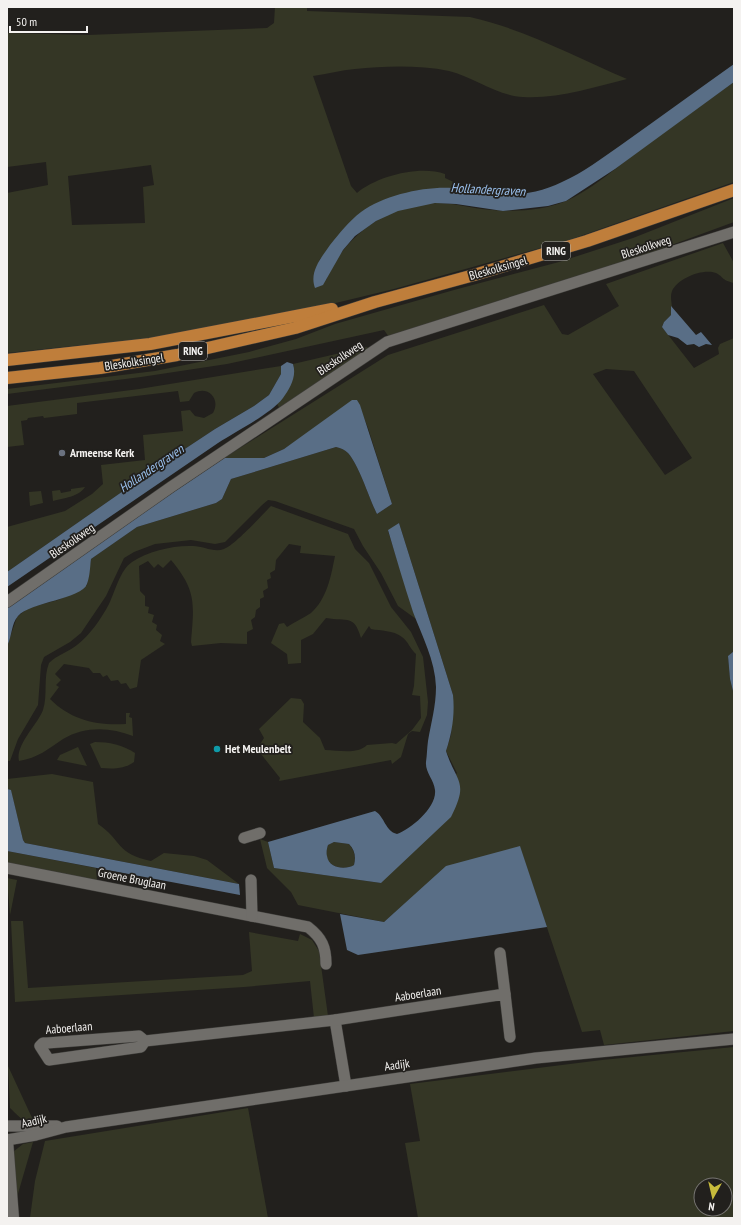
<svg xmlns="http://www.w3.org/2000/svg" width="741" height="1225" viewBox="0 0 741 1225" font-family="'PT Sans Narrow',sans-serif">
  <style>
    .green { fill: #343625; fill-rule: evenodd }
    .water { fill: #596e86; fill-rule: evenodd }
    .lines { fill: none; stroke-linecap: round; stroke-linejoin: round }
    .street-casing { stroke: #3e3d3a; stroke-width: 12 }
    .secondary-casing { stroke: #3e3d3a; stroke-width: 13 }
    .primary-casing { stroke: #3e3d3a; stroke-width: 13 }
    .street { stroke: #706e6a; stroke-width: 11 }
    .secondary { stroke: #706e6a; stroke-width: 12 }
    .primary { stroke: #bf7e3b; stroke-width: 12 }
    .worship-dot { fill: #6b7280; stroke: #22201d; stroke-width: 1.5 }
    .culture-dot { fill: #0f9aa8; stroke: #22201d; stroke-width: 1.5 }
    .labels { text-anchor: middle; stroke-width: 3.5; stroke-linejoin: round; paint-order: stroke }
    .shield { fill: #22201d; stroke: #b5b3b1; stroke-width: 1 }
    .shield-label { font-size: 11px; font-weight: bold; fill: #f4f2f0 }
    .street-label { font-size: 12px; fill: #f4f2f0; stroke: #22201d }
    .poi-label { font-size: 12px; font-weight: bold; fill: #f4f2f0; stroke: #22201d; text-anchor: start }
    .water-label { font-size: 13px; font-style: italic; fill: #9bc1ee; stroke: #22201d }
  </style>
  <rect width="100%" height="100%" fill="#22201d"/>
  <g class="green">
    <path d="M 275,7 L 307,7 L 307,11 L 470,17 C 524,29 576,57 627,79 C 594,87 558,99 523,97 C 497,96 474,77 449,71 C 419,65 385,66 355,69 C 341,70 327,74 313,76 L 351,186 L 357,193 C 377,176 420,165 445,174 L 445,178 L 471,190 L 454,188 L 413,191 L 320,259 L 314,274 L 326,280 C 343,236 390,203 437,203 C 452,203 467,207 482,209 C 509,212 540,212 566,201 C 589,191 615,169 636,153 C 668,129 701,106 734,82 L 734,182 L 569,240 L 394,289 L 294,313 L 127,342 L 92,344 L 7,353 L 7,193 L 48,185 L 46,162 L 7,167 L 7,33 L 88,35 L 267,28 L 274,23 ZM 151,165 L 154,185 L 143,187 L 145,223 L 72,225 L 68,176 Z"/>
    <path d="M 734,198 L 734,222 L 571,282 L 389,337 L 384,330 L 227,364 L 141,377 L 7,394 L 7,389 L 155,371 L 249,352 L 296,339 L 335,324 L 454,290 L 559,262 L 633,238 Z"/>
    <path d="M 723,243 L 734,263 L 734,283 C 721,280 724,277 716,273 C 703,268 678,278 672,291 C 669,299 674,307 671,315 L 664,322 L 662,327 L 694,368 L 719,354 L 718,348 L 720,344 L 734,338 L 734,651 L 728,656 L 730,679 L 734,695 L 734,1031 L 604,1045 L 600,1030 L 582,1032 L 520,847 L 408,901 L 384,922 L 298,905 L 291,892 L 267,868 L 260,839 L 268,842 L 274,868 L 381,883 L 457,773 L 446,751 L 451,735 L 453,695 L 399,523 L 388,531 L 416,619 L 398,606 L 381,573 L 363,546 L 354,529 L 275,501 L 268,500 L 262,505 L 225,542 L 215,544 L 191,540 L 155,544 L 134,552 L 124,558 L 106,596 L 81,633 L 70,642 L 44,657 L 41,665 L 38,705 L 18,739 L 10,761 L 7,761 L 7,646 L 17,617 L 28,608 L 58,600 L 82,589 L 87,585 L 91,559 L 137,527 L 216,503 L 222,499 L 231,479 L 336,447 C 341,448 345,450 348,453 C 359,465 369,498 377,514 L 392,504 L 368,428 L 357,400 L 284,449 L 264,458 L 224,458 L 388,355 L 544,305 L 562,334 L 568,335 L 619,306 L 606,284 ZM 606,369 L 634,371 L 692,458 L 665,475 L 593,374 Z"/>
    <path d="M 366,347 L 371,349 L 280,409 L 277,404 C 285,397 297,376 293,364 Z"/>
    <path d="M 281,366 L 281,374 L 269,395 L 254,406 L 215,429 L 159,466 L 7,572 L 7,527 L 65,511 L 92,494 L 103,484 L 101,465 L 145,460 L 143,435 L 183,431 L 181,411 L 190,410 L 195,416 L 204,418 L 213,413 C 221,399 208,385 194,393 L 189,401 L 180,402 L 178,391 L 77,403 L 77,414 L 44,418 L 43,416 L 28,418 L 27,420 L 21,421 L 24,445 L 7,447 L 7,406 L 139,389 Z"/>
    <path d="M 85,487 C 79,497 63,498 53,501 L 52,491 L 60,490 L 61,493 L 71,491 L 71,489 Z"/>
    <path d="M 41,491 L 43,503 L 30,506 L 29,492 Z"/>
    <path d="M 271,506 L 348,534 L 355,549 L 369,563 L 391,607 L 411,632 L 423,657 L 428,702 L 427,715 L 420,732 L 412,731 L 408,734 L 401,757 L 392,764 L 391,760 L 279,781 L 280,778 L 257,749 L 264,738 L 259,729 L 291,698 L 301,699 L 304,704 L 303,722 L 320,738 L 325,750 C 338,750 357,755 367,745 L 392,743 L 396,744 L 412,730 L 421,718 L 420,696 L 412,695 L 414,686 L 416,654 C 410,649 408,641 402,637 C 393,630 381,631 371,629 L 369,626 L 361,638 C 354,614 348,622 326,618 L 313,634 L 301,640 L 301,663 L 288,664 L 287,654 L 271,643 L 279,624 L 284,623 L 287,627 C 294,622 304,618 311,613 C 327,599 331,576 335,556 L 300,553 L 301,546 L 289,544 L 276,560 L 275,570 L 270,573 L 271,578 L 267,580 L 268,588 L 263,591 L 264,597 L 260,599 L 260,607 L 256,610 L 255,617 L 251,620 L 253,629 L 247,632 L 247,644 L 221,643 L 192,646 L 191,642 C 194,604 197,591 171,560 L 163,568 L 158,564 L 154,568 L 148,561 L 139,566 L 140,591 L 145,596 L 145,606 L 149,607 L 148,613 L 154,615 L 152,622 L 157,625 L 156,630 L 162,635 L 160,641 L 165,644 L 141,660 L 137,687 L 130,689 L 126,683 L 121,684 L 118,680 L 111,681 L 107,675 L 103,677 L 100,673 L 93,673 L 89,668 L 64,664 L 55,674 L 61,680 L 56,685 L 59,687 L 50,699 C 71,720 97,726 126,724 L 126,713 L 130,713 L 129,717 L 132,718 L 133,736 C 110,727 85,726 63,739 C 48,749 38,758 19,761 C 15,745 38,724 43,710 C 48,695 43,678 49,663 C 57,655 68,652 77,645 C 90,635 101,619 109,604 C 115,592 120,570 132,562 C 148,551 174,545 193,546 C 203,546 214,553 224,549 C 235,545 261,516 271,506 Z"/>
    <path d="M 95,742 C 109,742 123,745 135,753 L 134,762 C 124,769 113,769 101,768 L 90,744 Z"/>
    <path d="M 78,747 L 87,766 L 57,760 L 60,755 Z"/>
    <path d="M 52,774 L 93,782 L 98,824 C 122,840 116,854 151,861 L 164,853 L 194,856 L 207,860 L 239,884 L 25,843 L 23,840 L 11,791 L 7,789 L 7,779 Z"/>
    <path d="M 334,842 L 349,844 C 354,850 356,856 354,865 C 346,870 328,869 326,855 C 326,852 327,848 328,845 Z"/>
    <path d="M 7,851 L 96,868 L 97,881 L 7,863 Z"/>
    <path d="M 7,878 L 17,880 L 10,915 Z"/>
    <path d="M 11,921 L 23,921 L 28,988 L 243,975 L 252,971 L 249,932 L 298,941 L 300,934 L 312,940 L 319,951 L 328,1016 L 314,1018 L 310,981 L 244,987 L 15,1002 Z"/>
    <path d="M 734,1047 L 734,1218 L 418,1218 L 405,1143 L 420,1141 L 410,1084 L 602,1060 ZM 701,1185 L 725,1185 L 725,1209 L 701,1209 Z"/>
    <path d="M 8,1066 L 33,1120 C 23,1124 17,1114 10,1108 Z"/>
    <path d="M 248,1108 L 268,1218 L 30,1218 L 35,1181 L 45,1141 Z"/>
    <path d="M 33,1142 L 17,1197 L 13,1152 L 23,1144 Z"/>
  </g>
  <g class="water">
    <path d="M 734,64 L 734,82 L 615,169 L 566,201 L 548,206 L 503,211 L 456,204 L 435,203 L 398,211 L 376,221 L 355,236 L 343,250 L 323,285 L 315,288 C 309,272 321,258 330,245 C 339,234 349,221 361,212 C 384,195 425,186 453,188 C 465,188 477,192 489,194 C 515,197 539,193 562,182 C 583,173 602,158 621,145 C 659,118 696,91 734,64 Z"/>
    <path d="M 671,306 L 696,335 L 701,332 L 712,345 L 706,344 L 699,347 L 694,344 L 687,345 L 678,338 L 668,335 L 662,327 L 664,322 L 671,315 Z"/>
    <path d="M 287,362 L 293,364 C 297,376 290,389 283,398 C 271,414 236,431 218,443 C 148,491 77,539 7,587 L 7,572 L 159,466 L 215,429 L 254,406 L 269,395 L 281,374 L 281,366 Z"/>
    <path d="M 352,400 L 357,400 L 360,405 L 392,504 L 377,514 C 369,498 359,465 348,453 C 345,450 341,448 336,447 L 231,479 L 222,499 L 216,503 L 137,527 L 91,559 C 90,567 90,576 87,584 C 82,599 30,602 18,616 C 11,624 12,637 7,646 L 7,606 L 22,594 L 224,458 L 264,458 L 284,449 Z"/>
    <path d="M 399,523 L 453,695 C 455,715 452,733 446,751 C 457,784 469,781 451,817 L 381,883 L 274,868 L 268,842 L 375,811 C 385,817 385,831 397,834 C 411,829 437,807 435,790 C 434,780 425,772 426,762 C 427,755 427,748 428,741 C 431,723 436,706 436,687 C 435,660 422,636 413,612 C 404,585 396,557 388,530 ZM 334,842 L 349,844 C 355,850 356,857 354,865 C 346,870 329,869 327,856 C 326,853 327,848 328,845 Z"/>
    <path d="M 734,651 L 734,695 L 730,679 L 728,656 Z"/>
    <path d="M 7,789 L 11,790 L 23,840 L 25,843 L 239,884 L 240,895 L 7,851 Z"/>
    <path d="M 520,846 L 547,927 L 358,955 L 347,950 L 340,914 L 384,922 L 446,866 Z"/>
  </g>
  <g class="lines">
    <defs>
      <g id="street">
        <path d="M 7,602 L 171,487 L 387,342 L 734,232"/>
        <path d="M 244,838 L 260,833"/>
        <path d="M 7,868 L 308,927 C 322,938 326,947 326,964"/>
        <path d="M 251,880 L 252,916"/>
        <path d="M 500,953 L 505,994"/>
        <path d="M 335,1020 L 346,1086"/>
        <path d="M 145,1041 L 141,1047 L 49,1060 L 40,1046 L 43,1043 L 47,1043 L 139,1036 L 145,1041 L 335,1020 L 505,994 L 510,1037"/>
        <path d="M 7,1126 L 57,1126"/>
        <path d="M 7,1140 L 36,1135 L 66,1127 L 536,1058 L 734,1039"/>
      </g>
      <path id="secondary" d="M 7,1140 L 13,1218"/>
      <g id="primary">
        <path d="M 7,360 L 150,344 L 332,309"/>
        <path d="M 7,378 L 100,368 L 177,355 L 295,328 L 375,302 L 474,275 L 587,241 L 734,190"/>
      </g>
    </defs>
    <use href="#street" class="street-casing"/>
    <use href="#secondary" class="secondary-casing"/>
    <use href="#primary" class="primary-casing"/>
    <use href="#street" class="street"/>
    <use href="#secondary" class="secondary"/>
    <use href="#primary" class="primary"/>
  </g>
  <circle class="worship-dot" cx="62" cy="453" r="4"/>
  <circle class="culture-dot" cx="217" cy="749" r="4"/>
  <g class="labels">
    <g class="shield">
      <rect x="542" y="242" width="28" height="18" rx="3"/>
      <rect x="179" y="342" width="28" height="18" rx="3"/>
    </g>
    <g class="shield-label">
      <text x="556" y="255">RING</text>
      <text x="193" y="355">RING</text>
    </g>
    <g class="street-label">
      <text transform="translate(646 247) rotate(-18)" y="4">Bleskolkweg</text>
      <text transform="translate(498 268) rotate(-16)" y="4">Bleskolksingel</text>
      <text transform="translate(340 358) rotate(-34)" y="4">Bleskolkweg</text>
      <text transform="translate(134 362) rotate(-9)" y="4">Bleskolksingel</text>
      <text transform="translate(72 541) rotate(-35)" y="4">Bleskolkweg</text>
      <text transform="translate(132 879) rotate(11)" y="4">Groene Bruglaan</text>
      <text transform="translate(418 994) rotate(-9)" y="4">Aaboerlaan</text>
      <text transform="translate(69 1028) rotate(-5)" y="4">Aaboerlaan</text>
      <text transform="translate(397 1065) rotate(-8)" y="4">Aadijk</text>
      <text transform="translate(34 1121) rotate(-13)" y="4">Aadijk</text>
    </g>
    <g class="poi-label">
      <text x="70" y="457">Armeense Kerk</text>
      <text x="225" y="753">Het Meulenbelt</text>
    </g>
    <g class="water-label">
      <text transform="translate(488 189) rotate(3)" y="5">Hollandergraven</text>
      <text transform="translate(151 468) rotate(-34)" y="5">Hollandergraven</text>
    </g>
  </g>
  <rect width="741" height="1225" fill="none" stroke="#f4f2f0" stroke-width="16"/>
  <g transform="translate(713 1197) rotate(188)"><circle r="19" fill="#22201d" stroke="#767471"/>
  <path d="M0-3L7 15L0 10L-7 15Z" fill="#c7bb3c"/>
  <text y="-6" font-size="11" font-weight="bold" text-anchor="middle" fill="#f4f2f0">N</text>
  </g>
  <path d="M10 26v6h77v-6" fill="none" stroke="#f4f2f0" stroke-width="2"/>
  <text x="16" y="26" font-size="12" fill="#f4f2f0" stroke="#22201d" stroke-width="3" paint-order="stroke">50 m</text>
</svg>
